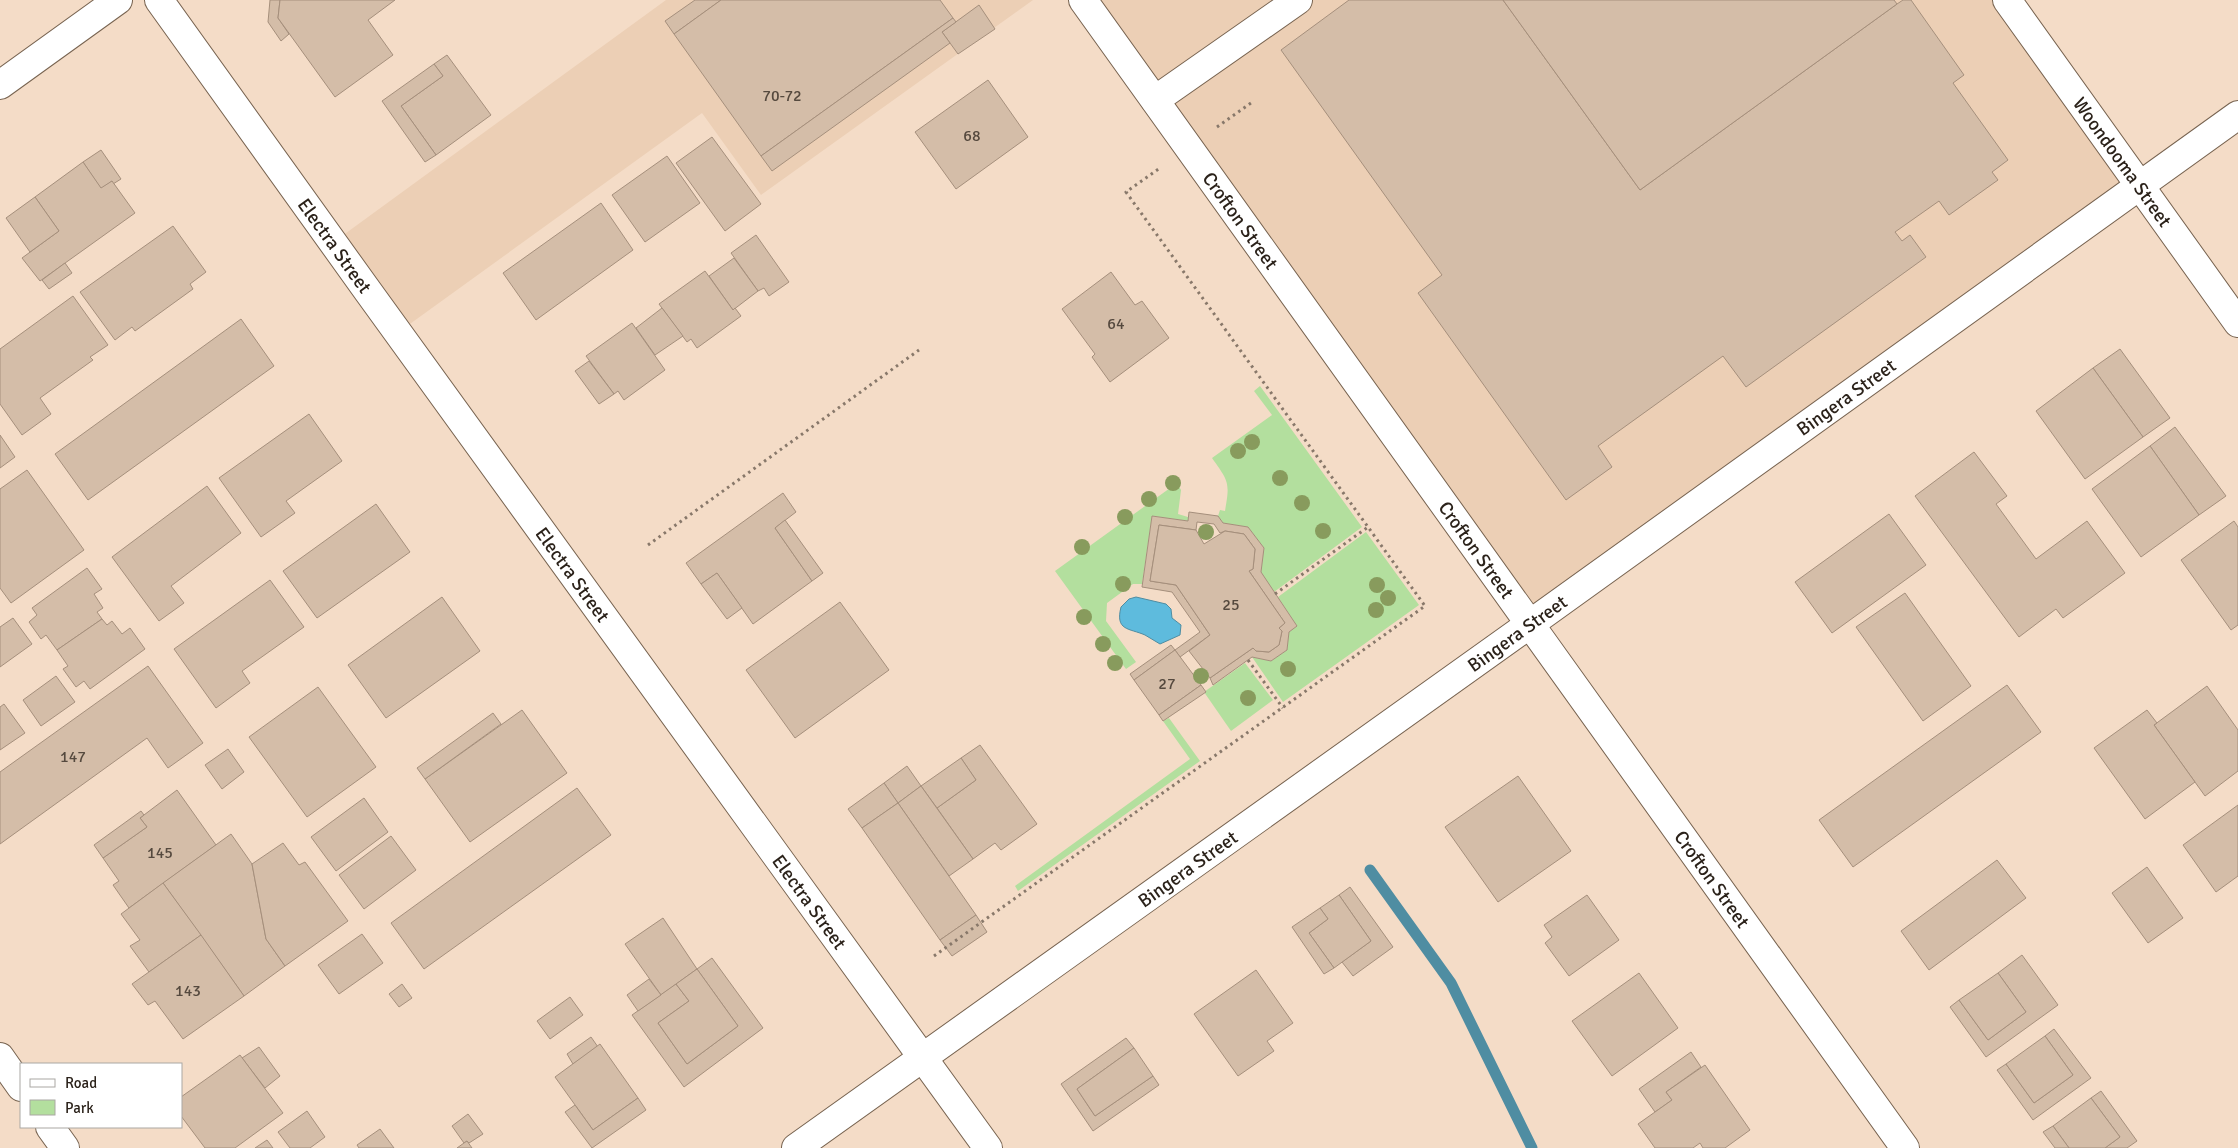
<svg xmlns="http://www.w3.org/2000/svg" width="2238" height="1148" viewBox="0 0 2238 1148" font-family="Signika,sans-serif">
  <style>
    .built { fill: #eccfb5 }
    .green { fill: #b3df9e }
    .water { fill: #5ebbdd; stroke: #4f8da2 }
    .lines { fill: none; stroke-linecap: round; stroke-linejoin: round }
    .stream { stroke: #4f8da2; stroke-width: 11 }
    .building { fill: #d4bda8; stroke: #a58f7c }
    .minor-casing { stroke: #776350; stroke-width: 30 }
    .path { stroke: #88786a; stroke-width: 3; stroke-dasharray: 2.5 4; stroke-linecap: butt }
    .minor { stroke: #fff; stroke-width: 28 }
    .tree { fill: #889b5d }
    .labels { text-anchor: middle; stroke-width: 4; stroke-linejoin: round; paint-order: stroke }
    .number-label { font-size: 16px; fill: #55493e }
    .street-label { font-size: 19px; fill: #2b221a; stroke: #fff }
  </style>
  <rect width="100%" height="100%" fill="#f4dcc7"/>
  <g class="built">
    <path d="M 666,0 L 1033,0 L 761,195 L 702,113 L 396,334 L 331,244 Z"/>
    <path d="M 1078,0 L 2002,0 L 2138,190 L 1529,632 Z"/>
  </g>
  <g class="green">
    <path d="M 1260,386 L 1362,527 L 1274,592 L 1261,572 L 1264,548 L 1248,527 L 1223,523 L 1218,516 L 1220,510 L 1225,511 C 1230,482 1229,482 1212,458 L 1272,415 L 1254,391 Z"/>
    <path d="M 1177,483 L 1181,490 L 1178,514 L 1188,517 L 1188,521 L 1152,516 L 1142,584 L 1133,584 L 1107,603 L 1106,621 L 1136,662 L 1126,669 L 1055,571 Z"/>
    <path d="M 1366,532 L 1419,605 L 1283,702 L 1252,657 L 1271,661 L 1287,650 L 1289,632 L 1297,626 L 1278,597 Z"/>
    <path d="M 1245,663 L 1273,700 L 1231,731 L 1204,692 Z"/>
    <path d="M 1169,718 L 1200,761 L 1018,891 L 1015,886 L 1190,759 L 1163,721 Z"/>
  </g>
  <path class="water" d="M 1136,597 L 1166,604 L 1171,609 L 1172,618 L 1181,625 L 1180,635 L 1160,644 C 1155,641 1150,638 1145,635 C 1129,628 1115,631 1121,607 L 1129,599 Z"/>
  <g class="lines">
    <path class="stream" d="M 1370,870 L 1451,983 L 1532,1148"/>
  </g>
  <g class="building">
    <path d="M 270,0 L 280,0 L 278,18 L 289,34 L 281,41 L 268,22 Z"/>
    <path d="M 280,0 L 395,0 L 368,20 L 393,55 L 335,97 L 278,18 Z"/>
    <path d="M 695,0 L 721,0 L 674,34 L 665,21 Z"/>
    <path d="M 721,0 L 940,0 L 953,18 L 761,156 L 674,34 Z"/>
    <path d="M 1349,0 L 1503,0 L 1640,190 L 1897,4 L 1903,0 L 1911,0 L 1964,75 L 1953,83 L 2008,160 L 1992,172 L 1998,180 L 1949,215 L 1939,201 L 1895,232 L 1902,241 L 1910,235 L 1926,257 L 1746,387 L 1723,356 L 1598,446 L 1612,467 L 1566,500 L 1418,293 L 1442,275 L 1281,50 Z"/>
    <path d="M 1503,0 L 1894,0 L 1897,4 L 1640,190 Z"/>
    <path d="M 979,5 L 995,29 L 958,54 L 942,32 Z"/>
    <path d="M 953,18 L 956,22 L 942,32 L 950,43 L 772,171 L 761,156 Z"/>
    <path d="M 447,55 L 491,115 L 436,155 L 401,106 L 443,76 L 434,64 Z"/>
    <path d="M 434,64 L 443,76 L 401,106 L 436,155 L 425,162 L 382,101 Z"/>
    <path d="M 988,80 L 1028,137 L 956,189 L 915,132 Z"/>
    <path d="M 712,137 L 761,204 L 725,231 L 676,163 Z"/>
    <path d="M 101,150 L 121,179 L 113,184 L 112,181 L 101,189 L 83,162 Z"/>
    <path d="M 667,156 L 700,203 L 645,242 L 612,195 Z"/>
    <path d="M 83,162 L 101,188 L 112,181 L 135,213 L 40,281 L 22,258 L 59,231 L 35,197 Z"/>
    <path d="M 35,197 L 59,231 L 30,252 L 6,218 Z"/>
    <path d="M 601,203 L 633,250 L 536,320 L 503,273 Z"/>
    <path d="M 173,226 L 206,272 L 190,284 L 193,289 L 135,331 L 132,327 L 115,340 L 80,292 Z"/>
    <path d="M 756,235 L 789,282 L 769,296 L 764,288 L 758,291 L 731,253 Z"/>
    <path d="M 734,258 L 758,291 L 733,310 L 709,276 Z"/>
    <path d="M 65,263 L 72,273 L 49,289 L 42,280 Z"/>
    <path d="M 705,271 L 733,310 L 735,308 L 741,316 L 697,348 L 691,339 L 687,342 L 659,304 Z"/>
    <path d="M 1111,272 L 1135,305 L 1142,301 L 1169,338 L 1110,382 L 1092,357 L 1095,354 L 1062,309 Z"/>
    <path d="M 73,296 L 108,345 L 90,357 L 93,360 L 40,398 L 51,414 L 22,435 L 0,404 L 0,349 Z"/>
    <path d="M 662,308 L 683,336 L 655,355 L 636,328 Z"/>
    <path d="M 241,319 L 274,366 L 88,500 L 55,454 Z"/>
    <path d="M 632,323 L 665,370 L 624,400 L 618,391 L 614,394 L 586,356 Z"/>
    <path d="M 2120,349 L 2170,418 L 2143,437 L 2093,368 Z"/>
    <path d="M 589,361 L 614,394 L 599,404 L 575,371 Z"/>
    <path d="M 2093,368 L 2143,437 L 2085,479 L 2036,411 Z"/>
    <path d="M 309,414 L 342,461 L 286,501 L 295,513 L 261,537 L 219,478 Z"/>
    <path d="M 2175,427 L 2226,496 L 2199,515 L 2150,446 Z"/>
    <path d="M 0,435 L 15,457 L 0,468 Z"/>
    <path d="M 2150,446 L 2199,515 L 2141,557 L 2092,489 Z"/>
    <path d="M 1974,452 L 2007,496 L 1996,504 L 2036,559 L 2087,521 L 2125,573 L 2063,618 L 2056,609 L 2019,637 L 1915,496 Z"/>
    <path d="M 27,470 L 84,550 L 11,603 L 0,588 L 0,489 Z"/>
    <path d="M 207,486 L 241,533 L 171,586 L 184,603 L 159,621 L 112,557 Z"/>
    <path d="M 783,493 L 796,512 L 775,528 L 812,581 L 753,624 L 717,573 L 701,584 L 686,563 Z"/>
    <path d="M 376,504 L 410,552 L 317,618 L 283,571 Z"/>
    <path d="M 1189,512 L 1218,516 L 1223,523 L 1248,527 L 1264,548 L 1261,572 L 1297,626 L 1289,632 L 1287,650 L 1271,661 L 1252,657 L 1213,685 L 1210,678 L 1253,648 L 1256,651 L 1269,652 L 1279,645 L 1282,631 L 1279,628 L 1285,623 L 1249,571 L 1253,569 L 1255,549 L 1244,534 L 1225,531 L 1220,533 L 1214,524 L 1197,522 L 1196,530 L 1159,525 L 1150,581 L 1176,585 L 1210,635 L 1180,657 L 1175,650 L 1200,632 L 1172,592 L 1142,587 L 1152,516 L 1188,521 Z"/>
    <path d="M 1889,514 L 1926,565 L 1832,633 L 1795,582 Z"/>
    <path d="M 785,520 L 823,573 L 812,581 L 775,528 Z"/>
    <path d="M 2234,521 L 2238,527 L 2238,625 L 2231,630 L 2181,560 Z"/>
    <path d="M 1159,525 L 1196,530 L 1204,544 L 1225,531 L 1244,534 L 1255,549 L 1253,569 L 1249,571 L 1285,623 L 1279,628 L 1282,631 L 1279,645 L 1269,652 L 1256,651 L 1253,648 L 1210,678 L 1189,651 L 1210,635 L 1176,585 L 1150,581 Z"/>
    <path d="M 87,568 L 102,589 L 94,594 L 103,608 L 97,612 L 102,619 L 57,650 L 46,635 L 41,639 L 29,622 L 37,615 L 32,608 Z"/>
    <path d="M 717,573 L 742,608 L 727,619 L 701,584 Z"/>
    <path d="M 270,580 L 304,627 L 242,671 L 250,683 L 216,708 L 174,649 Z"/>
    <path d="M 1905,593 L 1971,686 L 1923,721 L 1856,627 Z"/>
    <path d="M 442,597 L 480,651 L 386,718 L 348,665 Z"/>
    <path d="M 840,602 L 889,670 L 795,738 L 746,670 Z"/>
    <path d="M 13,618 L 32,644 L 0,667 L 0,627 Z"/>
    <path d="M 102,619 L 107,625 L 112,621 L 122,634 L 130,628 L 145,649 L 90,689 L 84,681 L 76,687 L 63,669 L 68,666 L 57,650 Z"/>
    <path d="M 1171,645 L 1175,650 L 1134,680 L 1130,674 Z"/>
    <path d="M 1175,650 L 1201,685 L 1159,715 L 1134,680 Z"/>
    <path d="M 148,666 L 203,743 L 168,768 L 147,738 L 0,844 L 0,772 Z"/>
    <path d="M 56,676 L 75,702 L 41,726 L 23,700 Z"/>
    <path d="M 1201,685 L 1206,692 L 1163,721 L 1159,715 Z"/>
    <path d="M 2007,685 L 2041,732 L 1853,867 L 1819,820 Z"/>
    <path d="M 2207,686 L 2238,730 L 2238,771 L 2205,796 L 2154,725 Z"/>
    <path d="M 318,687 L 376,767 L 307,817 L 249,737 Z"/>
    <path d="M 4,704 L 25,733 L 0,750 L 0,707 Z"/>
    <path d="M 522,710 L 567,773 L 470,842 L 425,779 Z"/>
    <path d="M 2147,710 L 2157,723 L 2154,725 L 2195,782 L 2145,819 L 2094,748 Z"/>
    <path d="M 493,713 L 501,724 L 425,779 L 417,768 Z"/>
    <path d="M 980,745 L 1037,824 L 1001,850 L 995,843 L 973,859 L 937,808 L 976,780 L 961,758 Z"/>
    <path d="M 228,749 L 244,772 L 222,789 L 205,765 Z"/>
    <path d="M 961,758 L 976,780 L 937,808 L 921,786 Z"/>
    <path d="M 907,766 L 921,786 L 898,803 L 884,783 Z"/>
    <path d="M 1518,776 L 1571,851 L 1498,902 L 1445,827 Z"/>
    <path d="M 884,783 L 898,803 L 862,828 L 848,809 Z"/>
    <path d="M 921,786 L 973,859 L 949,876 L 898,803 Z"/>
    <path d="M 577,788 L 611,835 L 424,969 L 391,923 Z"/>
    <path d="M 177,790 L 216,845 L 129,908 L 113,885 L 119,881 L 103,858 L 147,827 L 140,818 Z"/>
    <path d="M 364,798 L 388,832 L 336,871 L 311,837 Z"/>
    <path d="M 898,803 L 976,915 L 940,940 L 862,828 Z"/>
    <path d="M 2238,805 L 2238,876 L 2216,892 L 2183,845 Z"/>
    <path d="M 141,811 L 144,815 L 140,818 L 147,827 L 103,858 L 94,845 Z"/>
    <path d="M 231,834 L 252,864 L 266,939 L 285,966 L 244,996 L 163,883 Z"/>
    <path d="M 391,836 L 416,870 L 364,909 L 339,875 Z"/>
    <path d="M 283,843 L 299,865 L 305,862 L 348,921 L 285,966 L 266,939 L 252,864 Z"/>
    <path d="M 1997,860 L 2026,898 L 1929,970 L 1901,931 Z"/>
    <path d="M 2147,867 L 2183,918 L 2148,943 L 2112,893 Z"/>
    <path d="M 163,883 L 201,935 L 149,972 L 130,946 L 140,940 L 121,914 Z"/>
    <path d="M 1350,887 L 1393,947 L 1353,976 L 1342,962 L 1371,941 L 1339,895 Z"/>
    <path d="M 1339,895 L 1371,941 L 1334,968 L 1309,933 L 1328,919 L 1320,908 Z"/>
    <path d="M 1587,895 L 1619,940 L 1569,976 L 1545,943 L 1552,937 L 1544,925 Z"/>
    <path d="M 1320,908 L 1328,919 L 1309,933 L 1334,968 L 1324,974 L 1292,927 Z"/>
    <path d="M 976,915 L 987,932 L 952,956 L 940,940 Z"/>
    <path d="M 663,918 L 697,969 L 661,995 L 625,944 Z"/>
    <path d="M 362,934 L 383,963 L 339,994 L 318,965 Z"/>
    <path d="M 201,935 L 244,996 L 183,1039 L 155,1001 L 148,1005 L 132,984 Z"/>
    <path d="M 2022,955 L 2058,1005 L 1986,1057 L 1950,1007 L 1959,1000 L 1988,1040 L 2026,1012 L 1998,973 Z"/>
    <path d="M 712,958 L 763,1028 L 684,1087 L 632,1015 L 676,984 L 689,1001 L 658,1023 L 687,1064 L 738,1026 L 697,969 Z"/>
    <path d="M 697,969 L 738,1026 L 687,1064 L 658,1023 L 689,1001 L 676,984 Z"/>
    <path d="M 1256,970 L 1293,1023 L 1267,1041 L 1274,1051 L 1238,1076 L 1194,1014 Z"/>
    <path d="M 1639,973 L 1678,1028 L 1612,1076 L 1572,1021 Z"/>
    <path d="M 1998,973 L 2026,1012 L 1988,1040 L 1959,1000 Z"/>
    <path d="M 649,979 L 661,995 L 638,1011 L 627,995 Z"/>
    <path d="M 402,984 L 412,998 L 399,1007 L 389,994 Z"/>
    <path d="M 570,997 L 583,1015 L 550,1039 L 537,1021 Z"/>
    <path d="M 2054,1029 L 2091,1078 L 2033,1120 L 1997,1070 L 2006,1064 L 2034,1103 L 2073,1075 L 2045,1036 Z"/>
    <path d="M 2045,1036 L 2073,1075 L 2034,1103 L 2006,1064 Z"/>
    <path d="M 591,1037 L 598,1047 L 573,1064 L 567,1054 Z"/>
    <path d="M 1126,1038 L 1134,1048 L 1077,1089 L 1095,1116 L 1153,1076 L 1159,1085 L 1093,1131 L 1061,1084 Z"/>
    <path d="M 600,1044 L 638,1098 L 593,1130 L 555,1077 Z"/>
    <path d="M 259,1047 L 280,1076 L 265,1088 L 242,1058 Z"/>
    <path d="M 1134,1048 L 1153,1076 L 1095,1116 L 1077,1089 Z"/>
    <path d="M 1691,1052 L 1701,1067 L 1666,1092 L 1672,1100 L 1655,1112 L 1639,1089 Z"/>
    <path d="M 240,1055 L 283,1113 L 235,1148 L 205,1148 L 181,1116 L 181,1097 Z"/>
    <path d="M 1705,1065 L 1750,1130 L 1725,1148 L 1703,1148 L 1700,1143 L 1693,1148 L 1655,1148 L 1638,1124 L 1672,1100 L 1666,1092 Z"/>
    <path d="M 2101,1091 L 2137,1141 L 2127,1148 L 2105,1148 L 2120,1137 L 2091,1098 Z"/>
    <path d="M 638,1098 L 646,1110 L 592,1148 L 565,1112 L 575,1105 L 593,1130 Z"/>
    <path d="M 2091,1098 L 2120,1137 L 2105,1148 L 2069,1148 L 2053,1126 Z"/>
    <path d="M 307,1111 L 325,1137 L 310,1148 L 290,1148 L 278,1132 Z"/>
    <path d="M 468,1114 L 483,1134 L 469,1143 L 467,1141 L 464,1143 L 452,1126 Z"/>
    <path d="M 2053,1126 L 2069,1148 L 2055,1148 L 2043,1132 Z"/>
    <path d="M 380,1129 L 394,1148 L 359,1148 L 357,1145 Z"/>
    <path d="M 267,1140 L 273,1148 L 255,1148 Z"/>
    <path d="M 467,1141 L 472,1148 L 457,1148 L 464,1143 Z"/>
  </g>
  <g class="lines">
    <defs>
      <g id="minor">
        <path id="s1" d="M 159,0 L 367,290 L 988,1148"/>
        <path id="s2" d="M 1083,0 L 1905,1148"/>
        <path id="s3" d="M 2007,0 L 2238,323"/>
        <path d="M 0,85 L 118,0"/>
        <path d="M 1155,100 L 1298,0"/>
        <path d="M 0,1057 L 21,1087"/>
        <path d="M 50,1127 L 65,1148"/>
        <path id="s4" d="M 796,1148 L 1530,624 L 2238,115"/>
      </g>
    </defs>
    <use href="#minor" class="minor-casing"/>
    <g class="path">
      <path d="M 1217,127 L 1251,103"/>
      <path d="M 648,545 L 919,350"/>
      <path d="M 1275,594 L 1368,527"/>
      <path d="M 1248,660 L 1283,708"/>
      <path d="M 934,956 L 1425,606 L 1126,192 L 1160,168"/>
    </g>
    <use href="#minor" class="minor"/>
  </g>
  <g class="tree">
    <circle cx="1252" cy="442" r="8"/>
    <circle cx="1238" cy="451" r="8"/>
    <circle cx="1280" cy="478" r="8"/>
    <circle cx="1173" cy="483" r="8"/>
    <circle cx="1149" cy="499" r="8"/>
    <circle cx="1302" cy="503" r="8"/>
    <circle cx="1125" cy="517" r="8"/>
    <circle cx="1323" cy="531" r="8"/>
    <circle cx="1206" cy="532" r="8"/>
    <circle cx="1082" cy="547" r="8"/>
    <circle cx="1123" cy="584" r="8"/>
    <circle cx="1377" cy="585" r="8"/>
    <circle cx="1388" cy="598" r="8"/>
    <circle cx="1376" cy="610" r="8"/>
    <circle cx="1084" cy="617" r="8"/>
    <circle cx="1103" cy="644" r="8"/>
    <circle cx="1115" cy="663" r="8"/>
    <circle cx="1288" cy="669" r="8"/>
    <circle cx="1201" cy="676" r="8"/>
    <circle cx="1248" cy="698" r="8"/>
  </g>
  <g class="labels">
    <g class="number-label">
      <text x="782" y="101">70-72</text>
      <text x="972" y="141">68</text>
      <text x="1116" y="329">64</text>
      <text x="1231" y="610">25</text>
      <text x="1167" y="689">27</text>
      <text x="73" y="762">147</text>
      <text x="160" y="858">145</text>
      <text x="188" y="996">143</text>
    </g>
    <g class="street-label">
      <text dy="7" stroke="none"><textPath href="#s3" startOffset="199">Woondooma Street</textPath></text>
      <text dy="7" stroke="none"><textPath href="#s2" startOffset="271">Crofton Street</textPath></text>
      <text dy="7" stroke="none"><textPath href="#s1" startOffset="302">Electra Street</textPath></text>
      <text dy="7" stroke="none"><textPath href="#s4" startOffset="1291">Bingera Street</textPath></text>
      <text dy="7" stroke="none"><textPath href="#s2" startOffset="676">Crofton Street</textPath></text>
      <text dy="7" stroke="none"><textPath href="#s1" startOffset="708">Electra Street</textPath></text>
      <text dy="7" stroke="none"><textPath href="#s4" startOffset="886">Bingera Street</textPath></text>
      <text dy="7" stroke="none"><textPath href="#s4" startOffset="481">Bingera Street</textPath></text>
      <text dy="7" stroke="none"><textPath href="#s2" startOffset="1081">Crofton Street</textPath></text>
      <text dy="7" stroke="none"><textPath href="#s1" startOffset="1112">Electra Street</textPath></text>
    </g>
  </g>
  <rect x="20" y="1063" width="162" height="65" fill="#ffffff" stroke="#aaa7a3"/>
  <rect x="30" y="1079" width="25" height="8" fill="#ffffff" stroke="#aaa7a3"/>
  <text x="65" y="1088" font-size="15" fill="#2b221a">Road</text>
  <rect x="30" y="1100" width="25" height="15" fill="#b3df9e" stroke="#aaa7a3"/>
  <text x="65" y="1113" font-size="15" fill="#2b221a">Park</text>
</svg>
